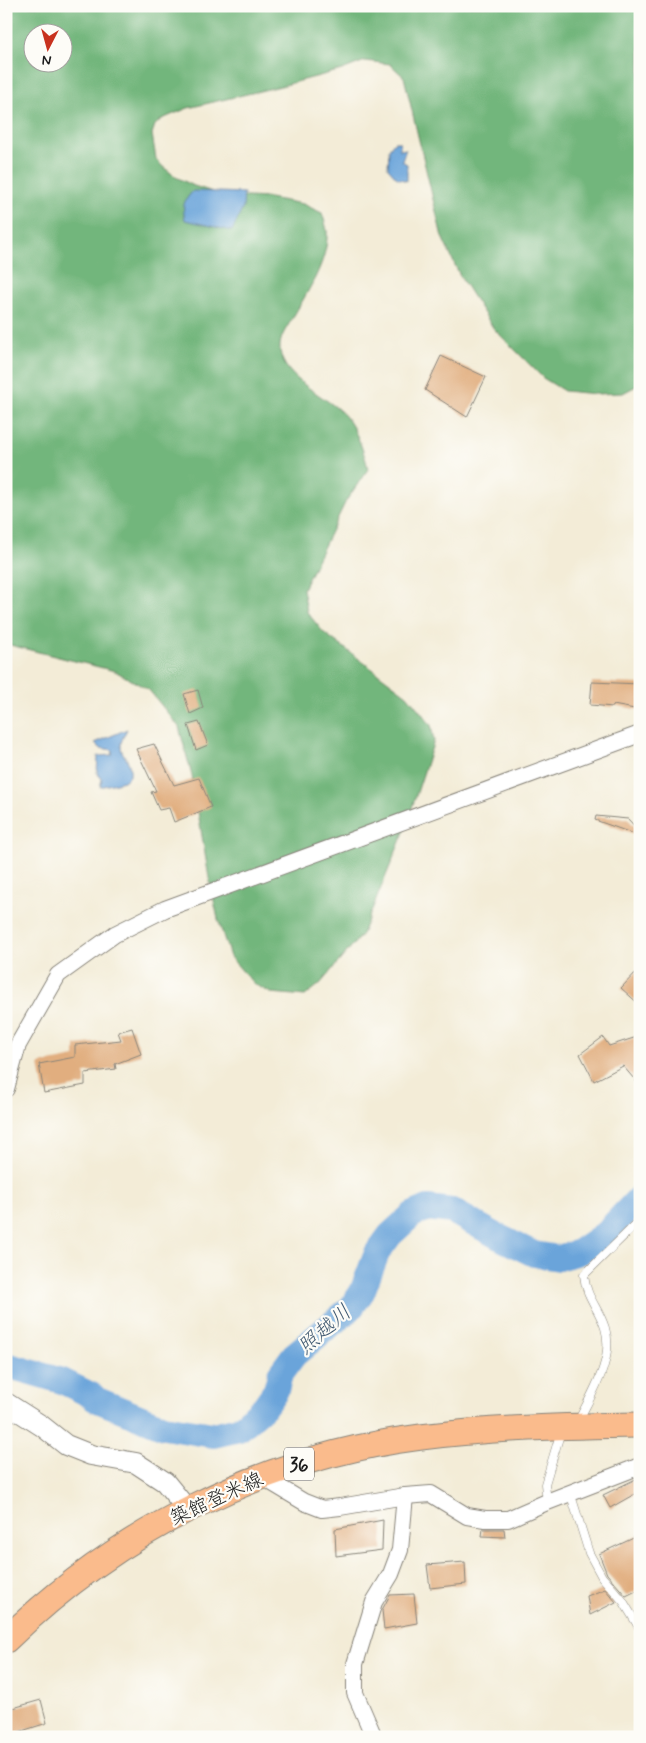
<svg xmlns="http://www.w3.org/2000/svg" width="646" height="1743" viewBox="0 0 646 1743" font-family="Mynerve,'Klee One',sans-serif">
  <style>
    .forest { fill: #72b67b; stroke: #47694c; fill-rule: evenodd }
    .water { fill: #6ba4da; stroke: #44607b }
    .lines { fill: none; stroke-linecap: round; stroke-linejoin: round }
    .river { stroke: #6ba4da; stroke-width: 26 }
    .building { fill: #e1ae7f }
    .service-casing { stroke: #88847a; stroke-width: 9 }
    .minor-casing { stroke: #88847a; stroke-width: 18 }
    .tertiary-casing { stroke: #88847a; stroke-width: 22 }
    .primary-casing { stroke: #88847a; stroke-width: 27 }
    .service { stroke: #fff; stroke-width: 8 }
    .minor { stroke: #fff; stroke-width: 16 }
    .tertiary { stroke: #fff; stroke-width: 20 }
    .primary { stroke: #fabb8c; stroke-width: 25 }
    .labels { text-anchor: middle; stroke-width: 4.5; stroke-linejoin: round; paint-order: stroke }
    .shield { fill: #fdfcf7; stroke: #605f5e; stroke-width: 1 }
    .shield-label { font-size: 19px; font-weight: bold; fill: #1c1c1c }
    .street-label { font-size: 20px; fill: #1c1c1c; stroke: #fdfcf7 }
    .water-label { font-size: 21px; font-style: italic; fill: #405971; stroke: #fdfcf7 }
  </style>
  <rect width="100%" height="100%" fill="#fdfcf7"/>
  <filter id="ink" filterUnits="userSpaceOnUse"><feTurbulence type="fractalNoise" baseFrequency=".02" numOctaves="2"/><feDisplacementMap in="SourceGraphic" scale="10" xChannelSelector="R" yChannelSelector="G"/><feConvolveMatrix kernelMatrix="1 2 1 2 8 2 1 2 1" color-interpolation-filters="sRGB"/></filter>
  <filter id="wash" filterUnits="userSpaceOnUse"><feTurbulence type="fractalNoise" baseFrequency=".0096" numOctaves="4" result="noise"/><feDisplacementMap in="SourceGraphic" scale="20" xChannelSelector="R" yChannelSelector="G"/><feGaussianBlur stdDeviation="1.12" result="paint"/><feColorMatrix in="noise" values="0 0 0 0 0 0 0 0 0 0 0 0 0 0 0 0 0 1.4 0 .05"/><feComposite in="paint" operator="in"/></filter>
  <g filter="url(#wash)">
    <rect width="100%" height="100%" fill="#f3ecd7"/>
    <path class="forest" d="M 6,6 L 640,6 L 640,384 L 623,393 L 596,394 L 564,391 L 543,378 L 494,329 L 461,278 L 442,237 L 404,77 L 390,64 L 365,61 L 342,70 L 281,86 L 188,108 L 162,119 L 155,125 L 152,134 L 156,159 L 162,166 L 176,177 L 194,186 L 226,196 L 269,198 L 303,204 L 322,213 C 324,219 326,225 327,231 C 329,261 306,294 292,319 C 286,329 279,338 280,350 C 283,381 329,396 346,417 C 356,429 365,454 368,469 L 346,501 L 303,589 L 307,612 L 323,632 L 407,695 L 431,725 L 434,741 L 404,832 L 362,934 L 320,984 L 305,996 L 271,993 L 254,984 L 230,957 L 218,919 L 209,878 L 192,776 L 179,727 L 149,690 L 115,671 L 6,644 ZM 32,32 L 62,32 L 62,62 L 32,62 Z"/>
    <g class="water">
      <path d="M 394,142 L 400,142 L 400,150 L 406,149 L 402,161 L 407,164 L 407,181 L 397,178 L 388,168 L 389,149 Z"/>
      <path d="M 193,191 L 244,193 L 243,208 L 232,231 L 185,220 C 182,205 183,202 193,191 Z"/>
      <path d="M 127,729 C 125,734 121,740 121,745 C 120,756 132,758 130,776 L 124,781 L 100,787 L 102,779 L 97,773 L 98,756 L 112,755 L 113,750 L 100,748 L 95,743 Z"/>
    </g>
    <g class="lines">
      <path class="river" d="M 6,1365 L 62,1381 L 93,1396 L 95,1399 L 164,1427 L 213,1435 L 239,1429 L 264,1407 L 276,1390 L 280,1374 L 294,1355 L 351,1308 L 362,1292 L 377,1253 L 390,1235 L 412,1215 L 428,1208 L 452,1211 L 497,1236 L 534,1254 L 559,1258 L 579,1252 L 605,1234 L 640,1197"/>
    </g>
    <g id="blocks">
      <g class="building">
        <path d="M 441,356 L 486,377 L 467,417 L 425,390 Z"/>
        <path d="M 592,682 L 640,684 L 640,710 L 613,705 L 613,707 L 590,705 Z"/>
        <path d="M 198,690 L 203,708 L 190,714 L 184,694 Z"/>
        <path d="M 199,722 L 208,745 L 196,750 L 188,725 Z"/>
        <path d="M 154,744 L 174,785 L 199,778 L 211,807 L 174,822 L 169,808 L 159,810 L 151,792 L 156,791 L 136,749 Z"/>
        <path d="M 596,816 L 628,819 L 640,832 L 640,836 L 595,820 Z"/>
        <path d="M 640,968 L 640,1005 L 621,988 Z"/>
        <path d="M 132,1028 L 141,1054 L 115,1064 L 116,1069 L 85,1073 L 85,1085 L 44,1093 L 39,1064 L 75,1057 L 75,1045 L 121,1040 L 118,1032 Z"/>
        <path d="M 640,1036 L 640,1086 L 623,1066 L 594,1081 L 580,1054 L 603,1037 L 609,1046 Z"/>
        <path d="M 640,1477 L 640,1491 L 610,1508 L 603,1495 Z"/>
        <path d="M 383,1520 L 382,1550 L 336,1556 L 335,1529 Z"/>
        <path d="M 483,1529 L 504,1529 L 505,1537 L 482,1536 Z"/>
        <path d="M 640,1535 L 640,1589 L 626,1596 L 607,1574 L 599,1554 Z"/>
        <path d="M 465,1562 L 466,1584 L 430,1588 L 427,1565 Z"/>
        <path d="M 605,1589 L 616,1602 L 590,1615 L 587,1596 Z"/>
        <path d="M 414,1594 L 417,1623 L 384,1629 L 382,1610 L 390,1595 Z"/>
        <path d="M 41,1700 L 47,1723 L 6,1736 L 6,1710 Z"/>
      </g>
    </g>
  </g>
  <g filter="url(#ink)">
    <use href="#blocks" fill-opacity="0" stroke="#88847a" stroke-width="1"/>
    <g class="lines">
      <defs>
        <g id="service">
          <path d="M 578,1422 C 591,1394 615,1360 605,1328 C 599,1308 586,1298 584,1275 L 640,1220"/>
          <path d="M 570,1492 L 589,1553 L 602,1577 L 623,1601 L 640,1629"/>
          <path d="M 547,1502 L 545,1484 L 561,1431"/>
        </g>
        <g id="minor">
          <path d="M 6,1089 L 18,1045 L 58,975 L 115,934 L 165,909 L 640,734"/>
          <path d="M 263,1475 L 274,1484 L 304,1502 L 322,1509 L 340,1507 L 405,1496 L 431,1494 L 467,1516 L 485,1519 L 508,1519 L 547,1502 L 640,1466"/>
          <path d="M 374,1737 L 355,1693 L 355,1664 L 374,1602 L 391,1574 L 400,1550 L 405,1496"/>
        </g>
        <path id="tertiary" d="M 6,1403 L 42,1426 L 66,1445 L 91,1455 L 136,1463 L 165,1482 L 187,1509"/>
        <path id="primary" d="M 6,1640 C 119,1530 264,1457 421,1437 C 493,1428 567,1426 640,1425"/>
      </defs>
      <use href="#service" class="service-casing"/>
      <use href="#minor" class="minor-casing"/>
      <use href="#tertiary" class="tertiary-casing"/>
      <use href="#primary" class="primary-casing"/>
      <use href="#service" class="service"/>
      <use href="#minor" class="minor"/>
      <use href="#tertiary" class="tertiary"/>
      <use href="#primary" class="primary"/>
    </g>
  </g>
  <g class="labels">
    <rect class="shield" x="284" y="1447.5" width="30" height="33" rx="4"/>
    <g class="shield-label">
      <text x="299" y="1471">36</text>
    </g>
    <g class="street-label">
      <text transform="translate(216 1498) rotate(-25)" y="7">築館登米線</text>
    </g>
    <g class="water-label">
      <text transform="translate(324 1329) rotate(-41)" y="7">照越川</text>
    </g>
  </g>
  <rect width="646" height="1743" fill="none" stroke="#fdfcf7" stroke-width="25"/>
  <g transform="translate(48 48) rotate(186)"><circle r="24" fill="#fdfcf7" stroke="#a3a29f"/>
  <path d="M0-4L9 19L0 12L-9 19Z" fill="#c8321e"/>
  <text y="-8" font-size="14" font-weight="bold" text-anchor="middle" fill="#1c1c1c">N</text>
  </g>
</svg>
